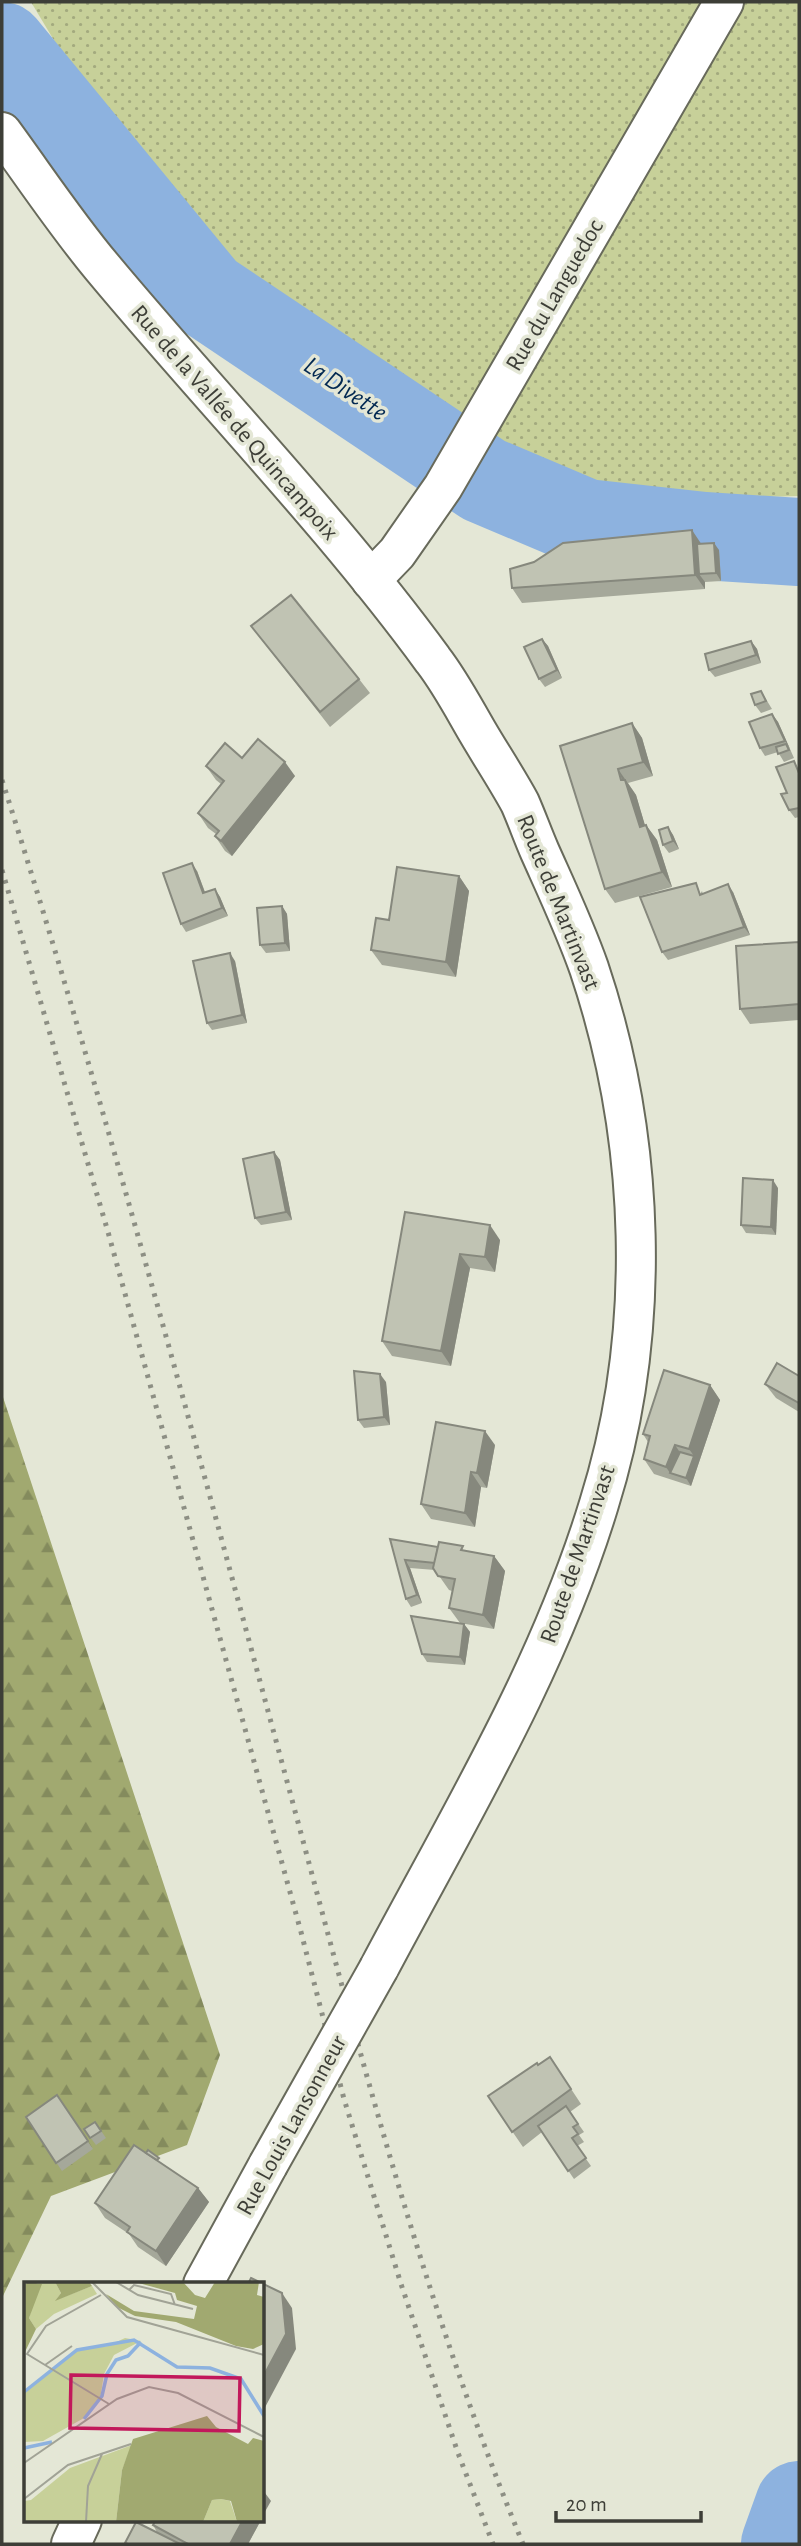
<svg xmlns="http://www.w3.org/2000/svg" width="801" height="2546" viewBox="0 0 801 2546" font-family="'Alegreya Sans',sans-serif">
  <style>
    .grass { fill: url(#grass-dots) }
    .forest { fill: url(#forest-firs) }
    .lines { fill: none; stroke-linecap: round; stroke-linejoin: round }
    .river { stroke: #8db2df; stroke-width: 88 }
    .street-casing { stroke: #686a5b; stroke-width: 42 }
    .secondary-casing { stroke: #686a5b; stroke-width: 42 }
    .street { stroke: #fff; stroke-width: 38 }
    .secondary { stroke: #fff; stroke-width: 38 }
    .rail { stroke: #8d8f84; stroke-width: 5; stroke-dasharray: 3.5 7; stroke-linecap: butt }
    .secondary-bridge-casing { stroke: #686a5b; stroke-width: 42; stroke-linecap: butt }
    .secondary-bridge { stroke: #fff; stroke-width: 38 }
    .wall { fill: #a5a89a }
    .shaded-wall { fill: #86887d }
    .building { fill: #c0c3b3; stroke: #86887d; stroke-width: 2 }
    .labels { text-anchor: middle; stroke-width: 7; stroke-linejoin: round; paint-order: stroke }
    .street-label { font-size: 24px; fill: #3d3e37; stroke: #e4e7d6 }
    .water-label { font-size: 26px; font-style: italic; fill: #032952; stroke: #e4e7d6 }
    .inset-river { fill: none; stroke: #8db2df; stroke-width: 3.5 }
    .inset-road { fill: none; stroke: #a1a396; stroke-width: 2 }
    .view { fill: #c2185b; fill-opacity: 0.15; stroke: #c2185b; stroke-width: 3.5 }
    .inset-edge { fill: none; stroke: #3d3e37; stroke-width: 3.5 }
  </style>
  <defs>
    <pattern id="grass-dots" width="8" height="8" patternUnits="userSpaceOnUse" patternTransform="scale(1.75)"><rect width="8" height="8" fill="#c7d099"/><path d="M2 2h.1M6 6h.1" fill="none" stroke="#a3aa7e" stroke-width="1.8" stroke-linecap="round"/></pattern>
    <pattern id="forest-firs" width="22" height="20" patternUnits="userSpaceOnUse" patternTransform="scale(1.75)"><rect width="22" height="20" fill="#a1a970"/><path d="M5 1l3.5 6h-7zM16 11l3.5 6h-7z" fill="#848b5d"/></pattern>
  </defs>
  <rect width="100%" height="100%" fill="#e4e7d6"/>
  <path class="grass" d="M 31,2 L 799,2 L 799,496 L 609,501 L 423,441 L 155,209 Z"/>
  <path class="forest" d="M 2,1394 L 220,2055 L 187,2145 L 51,2196 L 2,2298 Z"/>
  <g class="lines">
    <g class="river">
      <path d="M 2,46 L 206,294 L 484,480 L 586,523 L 704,536 L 799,542"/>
      <path d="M 785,2544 L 799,2505"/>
    </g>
    <defs>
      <path id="street" d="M 371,580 L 397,553 L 443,487 L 724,2"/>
      <g id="secondary">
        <path d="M 2,132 C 35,177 66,224 102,267 C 211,398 332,522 433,660 C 450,682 463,707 477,731 C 491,755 507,779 520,803 C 527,819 533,836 540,852 C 557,890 575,928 589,968 C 646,1138 653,1332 599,1504 C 549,1669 459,1817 379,1968"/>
        <path d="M 203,2284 L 268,2165"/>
        <path d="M 71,2544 L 82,2520"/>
      </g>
    </defs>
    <use href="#street" class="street-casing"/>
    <use href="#secondary" class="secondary-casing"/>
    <use href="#street" class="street"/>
    <use href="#secondary" class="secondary"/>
    <g class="rail">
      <path d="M 2,780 C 108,1112 197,1449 288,1785 C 357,2041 422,2299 523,2544"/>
      <path d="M 2,870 L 108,1232 L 301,1932 L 344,2099 L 401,2284 L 458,2453 L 493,2544"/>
    </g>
    <defs>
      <path id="secondary-bridge" d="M 268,2165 L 379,1968"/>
    </defs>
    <use href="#secondary-bridge" class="secondary-bridge-casing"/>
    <use href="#secondary-bridge" class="secondary-bridge"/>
  </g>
  <g class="wall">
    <path d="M 701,544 L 719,550 L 721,581 L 705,582 L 705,589 L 522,603 L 512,588 Z"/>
    <path d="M 251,626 L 359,679 L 370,693 L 330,727 L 262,640 Z"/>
    <path d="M 542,639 L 548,646 L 562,678 L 545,687 L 539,679 Z"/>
    <path d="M 751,641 L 757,649 L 761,663 L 715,677 L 709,670 Z"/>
    <path d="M 761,691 L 772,709 L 761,713 L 755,705 Z"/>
    <path d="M 772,714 L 778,722 L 794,758 L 784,762 L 778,752 L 765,756 L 760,748 Z"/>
    <path d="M 632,723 L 642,738 L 653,776 L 628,783 L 636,795 L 645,826 L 646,825 L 657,840 L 672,887 L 615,903 L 605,889 L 560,746 Z"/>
    <path d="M 242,758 L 295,776 L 232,856 L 225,851 L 215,836 L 216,834 L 208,828 L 198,813 L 221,784 L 216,780 L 206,766 Z"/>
    <path d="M 799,769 L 799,817 L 795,818 L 789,810 L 787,793 Z"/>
    <path d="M 668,827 L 673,835 L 679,849 L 669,853 L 663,845 Z"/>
    <path d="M 197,871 L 205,892 L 215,889 L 220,897 L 228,916 L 186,932 L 181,924 Z"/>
    <path d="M 459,876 L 469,891 L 456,977 L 382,965 L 371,950 L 389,920 Z"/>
    <path d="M 702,891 L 703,894 L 733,892 L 750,935 L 668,960 L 662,952 Z"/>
    <path d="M 282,906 L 287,914 L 290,951 L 266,953 L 260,945 Z"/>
    <path d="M 799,942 L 799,1020 L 750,1024 L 740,1009 Z"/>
    <path d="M 235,961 L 247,1023 L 212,1030 L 207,1023 Z"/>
    <path d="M 274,1152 L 280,1160 L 292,1220 L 261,1225 L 255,1218 Z"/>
    <path d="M 778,1188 L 776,1235 L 746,1233 L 741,1225 Z"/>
    <path d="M 405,1212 L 500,1240 L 495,1272 L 470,1268 L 451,1366 L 392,1356 L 382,1341 Z"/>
    <path d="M 799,1376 L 799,1412 L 776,1398 L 765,1384 Z"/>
    <path d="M 386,1382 L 390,1425 L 364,1428 L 358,1420 Z"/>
    <path d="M 710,1385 L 720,1400 L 691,1486 L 654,1474 L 644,1459 L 648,1442 L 643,1434 Z"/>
    <path d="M 495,1445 L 487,1488 L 481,1487 L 475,1527 L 431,1519 L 421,1504 Z"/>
    <path d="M 390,1539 L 494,1556 L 505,1571 L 494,1629 L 460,1623 L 449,1608 L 452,1591 L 449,1590 L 435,1570 L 410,1568 L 422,1603 L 411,1607 L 406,1599 Z"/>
    <path d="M 464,1624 L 470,1632 L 465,1665 L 427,1662 L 422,1654 Z"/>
    <path d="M 550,2057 L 581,2104 L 570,2112 L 584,2132 L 579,2135 L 584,2142 L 577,2146 L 591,2166 L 574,2179 L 542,2132 L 523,2147 L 488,2096 Z"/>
    <path d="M 57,2095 L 93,2149 L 62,2171 L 26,2117 Z"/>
    <path d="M 95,2122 L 106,2138 L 96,2145 L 84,2129 Z"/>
    <path d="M 164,2165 L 198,2188 L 209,2202 L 166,2266 L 138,2247 L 129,2234 L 105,2218 L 95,2203 Z"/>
    <path d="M 261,2520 L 248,2544 L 126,2544 L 125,2543 L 158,2534 L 153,2525 Z"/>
  </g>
  <g class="shaded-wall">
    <path d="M 692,530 L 702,545 L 699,574 L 705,582 L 705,589 L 695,575 Z"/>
    <path d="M 714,543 L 719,550 L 721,581 L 716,573 Z"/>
    <path d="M 542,639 L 548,646 L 562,678 L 557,670 Z"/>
    <path d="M 751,641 L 757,649 L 761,663 L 756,655 Z"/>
    <path d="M 772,714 L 778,722 L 790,749 L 785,741 Z"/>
    <path d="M 632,723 L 642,738 L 653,776 L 643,762 Z"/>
    <path d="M 285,762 L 295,776 L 232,856 L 221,841 Z"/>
    <path d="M 618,769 L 636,795 L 650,842 L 640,827 Z"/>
    <path d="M 646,825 L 657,840 L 672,887 L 662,872 Z"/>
    <path d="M 668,827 L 673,835 L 679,849 L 673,841 Z"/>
    <path d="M 192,863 L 197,871 L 208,901 L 203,893 Z"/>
    <path d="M 459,876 L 469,891 L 456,977 L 446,962 Z"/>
    <path d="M 728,884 L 733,892 L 750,935 L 744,927 Z"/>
    <path d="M 215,889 L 220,897 L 228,916 L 222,908 Z"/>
    <path d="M 282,906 L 287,914 L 290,951 L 285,943 Z"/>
    <path d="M 230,953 L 235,961 L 247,1023 L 242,1015 Z"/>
    <path d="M 274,1152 L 280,1160 L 292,1220 L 286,1212 Z"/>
    <path d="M 773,1180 L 778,1188 L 776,1235 L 771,1227 Z"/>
    <path d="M 490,1225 L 500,1240 L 495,1272 L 485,1257 Z"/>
    <path d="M 460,1254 L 470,1268 L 451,1366 L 441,1351 Z"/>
    <path d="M 380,1374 L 386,1382 L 390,1425 L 384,1417 Z"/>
    <path d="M 710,1385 L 720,1400 L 691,1486 L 686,1478 L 694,1456 L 689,1449 Z"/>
    <path d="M 485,1431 L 495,1445 L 487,1488 L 477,1473 Z"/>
    <path d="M 675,1445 L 685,1460 L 670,1473 L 666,1467 Z"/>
    <path d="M 471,1472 L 481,1487 L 475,1527 L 465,1513 Z"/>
    <path d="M 494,1556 L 505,1571 L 494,1629 L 483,1615 Z"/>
    <path d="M 405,1560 L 410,1568 L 422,1603 L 417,1595 Z"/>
    <path d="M 464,1624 L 470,1632 L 465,1665 L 460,1657 Z"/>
    <path d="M 198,2188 L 209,2202 L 166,2266 L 156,2251 Z"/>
    <path d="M 282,2293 L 292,2308 L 296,2349 L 262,2413 L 262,2379 Z"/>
    <path d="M 262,2489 L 271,2501 L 262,2517 Z"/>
    <path d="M 243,2520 L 261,2520 L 248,2544 L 230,2544 Z"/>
  </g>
  <g class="building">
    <path d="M 692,530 L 695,575 L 512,588 L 510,569 L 534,562 L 563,543 Z"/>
    <path d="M 714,543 L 716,573 L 699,574 L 697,544 Z"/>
    <path d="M 291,595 L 359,679 L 320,712 L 251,626 Z"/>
    <path d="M 542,639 L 557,670 L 539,679 L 524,647 Z"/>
    <path d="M 751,641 L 756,655 L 709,670 L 705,654 Z"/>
    <path d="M 761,691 L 766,701 L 755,705 L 751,694 Z"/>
    <path d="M 772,714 L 785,741 L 760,748 L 749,722 Z"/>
    <path d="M 632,723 L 643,762 L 618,769 L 621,780 L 625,780 L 640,827 L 646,825 L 662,872 L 605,889 L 560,746 Z"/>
    <path d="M 258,739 L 285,762 L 221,841 L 215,836 L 219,831 L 198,813 L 224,781 L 206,766 L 225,743 L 242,758 Z"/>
    <path d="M 786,744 L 789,750 L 778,754 L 776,747 Z"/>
    <path d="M 794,761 L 799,773 L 799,808 L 789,810 L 781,794 L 787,793 L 776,767 Z"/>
    <path d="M 668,827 L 673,841 L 663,845 L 659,830 Z"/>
    <path d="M 192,863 L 203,893 L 215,889 L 222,908 L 181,924 L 163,873 Z"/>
    <path d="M 397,867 L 459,876 L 446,962 L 371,950 L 376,918 L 389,920 Z"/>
    <path d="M 696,883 L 700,895 L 728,884 L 744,927 L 662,952 L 640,897 Z"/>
    <path d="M 282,906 L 285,943 L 260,945 L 257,908 Z"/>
    <path d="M 799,942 L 799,1004 L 740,1009 L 736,946 Z"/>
    <path d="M 230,953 L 242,1015 L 207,1023 L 193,961 Z"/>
    <path d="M 274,1152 L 286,1212 L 255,1218 L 243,1159 Z"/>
    <path d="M 743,1178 L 773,1180 L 771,1227 L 741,1225 Z"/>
    <path d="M 405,1212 L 490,1225 L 485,1257 L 460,1254 L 441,1351 L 382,1341 Z"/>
    <path d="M 777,1363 L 799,1376 L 799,1403 L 765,1384 Z"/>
    <path d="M 664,1370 L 710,1385 L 689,1449 L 675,1445 L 666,1467 L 644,1459 L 650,1436 L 643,1434 Z"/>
    <path d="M 354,1371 L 380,1374 L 384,1417 L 358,1420 Z"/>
    <path d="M 436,1422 L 485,1431 L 477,1473 L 471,1472 L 465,1513 L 421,1504 Z"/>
    <path d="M 680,1452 L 694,1456 L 686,1478 L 670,1473 Z"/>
    <path d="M 390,1539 L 438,1547 L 435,1563 L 405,1560 L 417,1595 L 406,1599 Z"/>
    <path d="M 439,1542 L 463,1546 L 461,1550 L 494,1556 L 483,1615 L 449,1608 L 455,1579 L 438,1576 L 433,1568 Z"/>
    <path d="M 411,1616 L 464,1624 L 460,1657 L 422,1654 Z"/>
    <path d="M 550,2057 L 571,2089 L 512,2132 L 488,2096 L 537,2063 L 538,2065 Z"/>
    <path d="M 57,2095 L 88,2141 L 56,2163 L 26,2117 Z"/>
    <path d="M 566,2106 L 578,2124 L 573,2127 L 578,2134 L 572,2138 L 586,2158 L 568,2171 L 538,2126 Z"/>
    <path d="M 95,2122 L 101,2131 L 90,2138 L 84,2129 Z"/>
    <path d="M 134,2145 L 198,2188 L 156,2251 L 127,2232 L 130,2227 L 95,2203 Z"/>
    <path d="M 148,2150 L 159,2158 L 157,2160 L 146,2153 Z"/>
    <path d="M 251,2278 L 282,2293 L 286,2334 L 262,2379 L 262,2284 L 248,2284 Z"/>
    <path d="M 156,2520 L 243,2520 L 230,2544 L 188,2544 L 153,2525 Z"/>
    <path d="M 136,2522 L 180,2544 L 128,2544 L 125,2543 Z"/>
  </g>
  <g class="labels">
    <g class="street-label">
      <text transform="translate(554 295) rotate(-60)" y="8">Rue du Languedoc</text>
      <text transform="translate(235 422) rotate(49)" y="8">Rue de la Vallée de Quincampoix</text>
      <text transform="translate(559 902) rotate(68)" y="8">Route de Martinvast</text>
      <text transform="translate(577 1554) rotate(-71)" y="8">Route de Martinvast</text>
      <text transform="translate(291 2125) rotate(-61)" y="8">Rue Louis Lansonneur</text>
    </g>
    <g class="water-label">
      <text transform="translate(346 388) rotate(34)" y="9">La Divette</text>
    </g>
  </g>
  <g transform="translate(24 2282)">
    <rect width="240" height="240" fill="#e4e7d6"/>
    <path d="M 15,0 L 31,0 L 37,11 L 32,18 L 68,4 L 73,12 L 30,32 L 12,47 L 5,36 ZM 101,56 L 117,59 L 90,73 L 80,92 L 76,118 L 60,136 L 19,159 L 0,160 L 0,110 L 54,68 L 84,64 ZM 108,163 L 98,188 L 92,240 L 0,240 L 0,219 L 7,218 L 46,186 ZM 197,217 L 206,219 L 213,240 L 179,240 L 188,218 Z" fill="#c7d099"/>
    <path d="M 5,0 L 18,2 L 5,36 L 12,47 L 0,72 L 0,3 ZM 65,0 L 68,4 L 31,19 L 37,11 L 31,0 ZM 111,0 L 159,0 L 171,13 L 181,16 L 191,0 L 235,0 L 233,13 L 240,15 L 240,62 L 229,67 L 212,64 L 152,40 L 111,34 L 93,25 L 82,12 L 110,29 L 170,37 L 173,24 L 153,18 L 151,11 ZM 183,134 L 192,145 L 224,162 L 229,156 L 240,159 L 240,240 L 213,240 L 207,219 L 197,217 L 188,218 L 179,240 L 92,240 L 98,188 L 109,157 Z" fill="#a1a970"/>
    <path class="inset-river" d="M 0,110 L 53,68 L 110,58 L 153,85 L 186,86 L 217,97 L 240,134M 60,137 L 78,114 L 83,92 L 92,78 L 104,74 L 117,60M 0,166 L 28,160"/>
    <path class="inset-road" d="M 68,0 L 103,35 L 240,73M 92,0 L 114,13 L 169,27M 105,8 L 110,3 L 147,12 L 151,23M 77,13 L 22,44 L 3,72 L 85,122M 21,83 L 48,64M 0,181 L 93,117 L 125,105 L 154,111 L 240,155M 0,217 L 44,183 L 107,162M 62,240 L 64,204 L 78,172"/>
    <path class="view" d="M 47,93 L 216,96 L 215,149 L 46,146 Z"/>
    <rect width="240" height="240" class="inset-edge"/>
  </g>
  <rect width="801" height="2546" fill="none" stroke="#3d3e37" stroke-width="7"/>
  <path d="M556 2511v10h145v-10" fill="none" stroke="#3d3e37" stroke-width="3.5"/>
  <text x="566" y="2511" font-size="21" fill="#3d3e37" stroke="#e4e7d6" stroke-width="5" paint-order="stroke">20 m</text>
</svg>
